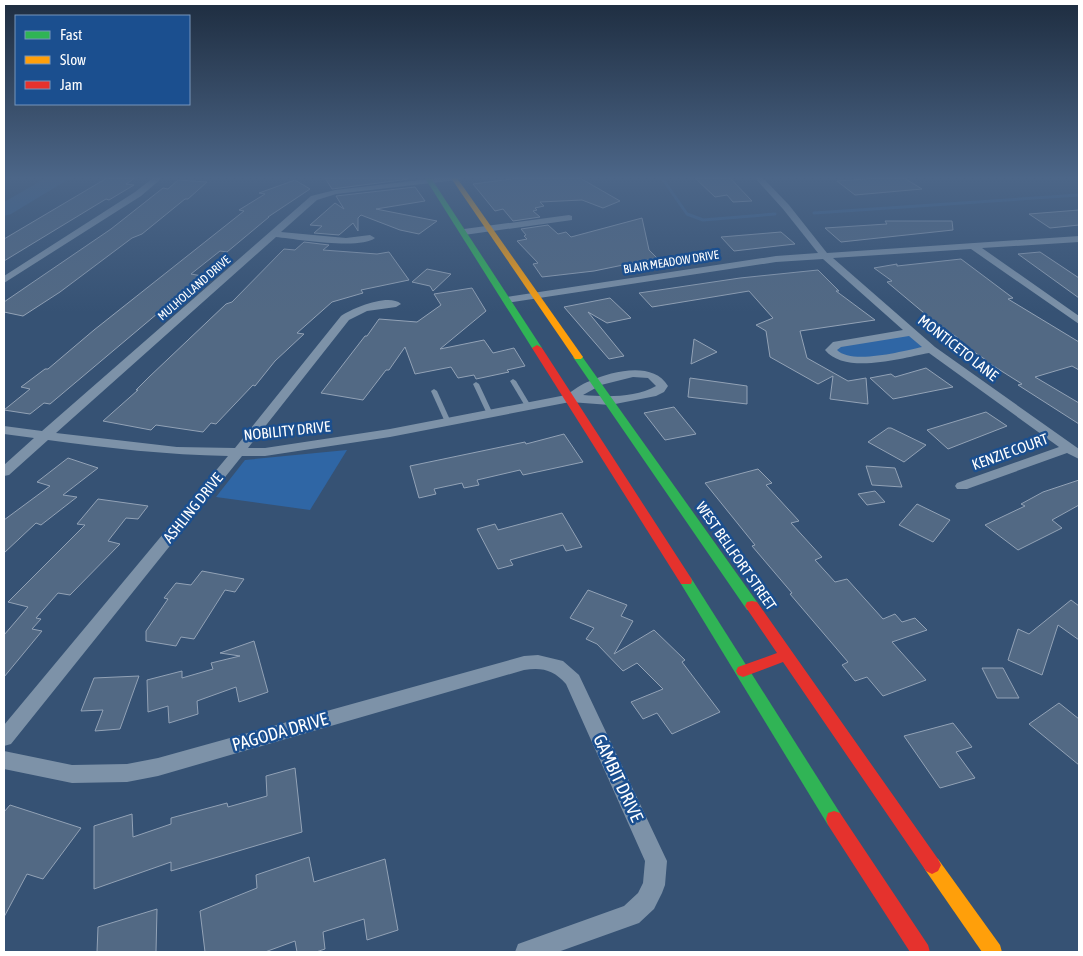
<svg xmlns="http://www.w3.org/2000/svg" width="1083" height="956" viewBox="0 0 1083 956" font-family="'Asap Condensed',sans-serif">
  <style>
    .green { fill: #2f66a5 }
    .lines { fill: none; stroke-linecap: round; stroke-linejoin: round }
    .stream { stroke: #3b618d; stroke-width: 3 }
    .river { fill: #3b618d; fill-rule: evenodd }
    .building { fill: #526984; stroke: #92a2b6 }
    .lane { fill: #7d92a8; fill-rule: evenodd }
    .street { fill: #7d92a8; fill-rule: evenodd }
    .fast { fill: #30b455; fill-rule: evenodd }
    .slow { fill: #ff9f0a; fill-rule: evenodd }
    .jam { fill: #e5322d; fill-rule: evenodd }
    .labels { text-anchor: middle; stroke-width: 5; stroke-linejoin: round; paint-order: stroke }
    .far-street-label { font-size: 12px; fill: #fff; stroke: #1b4f8f }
    .street-label { font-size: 15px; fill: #fff; stroke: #1b4f8f }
    .near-street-label { font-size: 18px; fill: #fff; stroke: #1b4f8f }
  </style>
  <rect width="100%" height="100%" fill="#365274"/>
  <g class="green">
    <path d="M 912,332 L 929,348 L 857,360 L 839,357 L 834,347 Z"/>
    <path d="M 347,450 L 310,510 L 216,497 L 245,460 Z"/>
  </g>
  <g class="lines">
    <g class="stream">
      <path d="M 662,178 L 687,214 L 703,220 L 775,214"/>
      <path d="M 814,213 L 1079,195"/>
    </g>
    <path class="river" d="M 46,178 L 67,178 L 64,182 L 11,214 L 4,216 L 4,202 Z"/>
  </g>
  <g class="building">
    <path d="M 107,178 L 135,178 L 126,184 L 134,185 L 109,200 L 106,199 L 4,261 L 4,239 Z"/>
    <path d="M 325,178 L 408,178 L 409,179 L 332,189 Z"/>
    <path d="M 519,178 L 580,178 L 620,201 L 603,208 L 582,200 L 540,202 L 544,206 L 535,208 L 537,210 L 533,211 L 540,217 L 513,221 L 503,209 L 495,211 L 473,184 Z"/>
    <path d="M 695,178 L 730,178 L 752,201 L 733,202 L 727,195 L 715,197 Z"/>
    <path d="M 880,178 L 904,178 L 922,189 L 855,195 L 837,181 Z"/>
    <path d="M 178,180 L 207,182 L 188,199 L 185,199 L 142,234 L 132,238 L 60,292 L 23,316 L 4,312 L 4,302 L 111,229 L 163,188 L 168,189 Z"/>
    <path d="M 295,180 L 310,189 L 268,217 L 269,217 L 227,252 L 220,251 L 191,274 L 202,276 L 50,404 L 44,403 L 30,414 L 4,410 L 30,389 L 21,387 L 45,369 L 48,369 L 94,330 L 244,211 L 239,210 L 265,194 L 259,193 Z"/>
    <path d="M 415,187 L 425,201 L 376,209 L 437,221 L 419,234 L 400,230 L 361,215 L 358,218 L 358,231 L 353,223 L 339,235 L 314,233 L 322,226 L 310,225 L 335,203 L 344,209 L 336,196 Z"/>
    <path d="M 1079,210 L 1079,225 L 1050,228 L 1029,214 Z"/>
    <path d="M 642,218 L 649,250 L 657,258 L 594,271 L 542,277 L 533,264 L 538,263 L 517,241 L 527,239 L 524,236 L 526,235 L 521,229 L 548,225 L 558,234 L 566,232 L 571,237 Z"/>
    <path d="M 885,221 L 952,221 L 953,230 L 841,242 L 825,228 L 887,224 Z"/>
    <path d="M 781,232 L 795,244 L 734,251 L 721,237 Z"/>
    <path d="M 304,242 L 329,245 L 323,250 L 377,254 L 389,252 L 409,280 L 361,290 L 363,293 L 332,302 L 297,333 L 304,334 L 275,361 L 255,386 L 253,385 L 216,424 L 211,423 L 203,432 L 156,425 L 151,430 L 103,421 L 138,390 L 136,390 L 149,377 L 226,304 L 232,302 L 284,249 L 295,250 Z"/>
    <path d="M 1040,252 L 1079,278 L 1079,298 L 1018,254 Z"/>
    <path d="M 961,259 L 1013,298 L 1008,299 L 1079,342 L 1079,370 L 1072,366 L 1035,377 L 1079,403 L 1079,424 L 1018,385 L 1022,384 L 984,360 L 986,360 L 955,339 L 958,338 L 929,318 L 930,318 L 887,282 L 892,281 L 874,268 L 897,264 L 897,266 Z"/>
    <path d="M 427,269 L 451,274 L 433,291 L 430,286 L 412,282 Z"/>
    <path d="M 818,270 L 839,291 L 836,291 L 875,320 L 800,331 L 807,358 L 848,381 L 866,378 L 868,404 L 830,399 L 833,376 L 818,384 L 770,357 L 766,331 L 756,325 L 773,318 L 749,291 L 652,307 L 639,293 L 740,278 Z"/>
    <path d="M 472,288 L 486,311 L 440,349 L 484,340 L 493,353 L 514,348 L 525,366 L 507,370 L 509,372 L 476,379 L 474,375 L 458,378 L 451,367 L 415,374 L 405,347 L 389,370 L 386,370 L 363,400 L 321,393 L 365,336 L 367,336 L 379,319 L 417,322 L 441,305 L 434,294 Z"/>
    <path d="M 610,298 L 631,318 L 607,323 L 588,312 L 624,356 L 609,359 L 564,307 Z"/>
    <path d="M 694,339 L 717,352 L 691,364 Z"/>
    <path d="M 926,368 L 953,387 L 893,399 L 870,378 L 891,374 L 895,377 Z"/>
    <path d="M 690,378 L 747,386 L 747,404 L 688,397 Z"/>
    <path d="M 674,407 L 696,434 L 665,440 L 644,413 Z"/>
    <path d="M 986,412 L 1007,426 L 948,449 L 927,430 Z"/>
    <path d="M 888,428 L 891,428 L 926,445 L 904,462 L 868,442 Z"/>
    <path d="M 564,434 L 583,462 L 523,475 L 520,470 L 477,480 L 479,485 L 464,488 L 462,483 L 434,489 L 436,494 L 419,498 L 410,466 L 525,442 L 526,444 Z"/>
    <path d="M 68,458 L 98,468 L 63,495 L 77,497 L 41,525 L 36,523 L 4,553 L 4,520 L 50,486 L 37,482 Z"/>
    <path d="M 866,466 L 895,468 L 902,487 L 872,485 Z"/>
    <path d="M 758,469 L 772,483 L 766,485 L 799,521 L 791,523 L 822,557 L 815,560 L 835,582 L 847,579 L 883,619 L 895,614 L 902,622 L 915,618 L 927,630 L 892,642 L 926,680 L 883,696 L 867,677 L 855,681 L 842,665 L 848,662 L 790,594 L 792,593 L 752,546 L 755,545 L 705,483 Z"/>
    <path d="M 1079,480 L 1079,505 L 1052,520 L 1062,528 L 1018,550 L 985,525 L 1025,506 L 1021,504 L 1043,492 Z"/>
    <path d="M 875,491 L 885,502 L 867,505 L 858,494 Z"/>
    <path d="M 98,499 L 148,506 L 138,519 L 126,518 L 108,541 L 120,544 L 70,595 L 58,593 L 36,618 L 41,619 L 32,629 L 42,631 L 4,677 L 4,635 L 28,607 L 8,602 L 85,525 L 77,524 Z"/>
    <path d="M 917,504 L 950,520 L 933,542 L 899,525 Z"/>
    <path d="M 562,513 L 582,547 L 566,551 L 563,545 L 510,560 L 513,565 L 498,569 L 477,529 L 495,524 L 498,530 Z"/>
    <path d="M 202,571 L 244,579 L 235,592 L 225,590 L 194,639 L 181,637 L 176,646 L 146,641 L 146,631 L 168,599 L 164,598 L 176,583 L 191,585 Z"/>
    <path d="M 588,590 L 627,605 L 621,616 L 633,621 L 614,654 L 654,630 L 685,660 L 682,662 L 720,712 L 672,734 L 657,713 L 643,719 L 631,702 L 663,689 L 637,663 L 623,671 L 597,644 L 586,639 L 594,628 L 570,618 Z"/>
    <path d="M 1071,600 L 1079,606 L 1079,640 L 1058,625 L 1042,675 L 1008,660 L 1018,629 L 1029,634 Z"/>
    <path d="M 254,641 L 268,692 L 239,702 L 236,687 L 197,701 L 198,714 L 169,723 L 168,706 L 148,712 L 147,680 L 182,671 L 182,678 L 213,669 L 211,663 L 240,656 L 220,653 Z"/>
    <path d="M 982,668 L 1003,668 L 1019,698 L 997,698 Z"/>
    <path d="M 139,676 L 120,729 L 95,731 L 103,710 L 81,711 L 94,678 Z"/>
    <path d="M 1059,703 L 1079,719 L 1079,765 L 1029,724 Z"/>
    <path d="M 953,723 L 972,747 L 956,752 L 975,778 L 940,788 L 904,736 Z"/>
    <path d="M 295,768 L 302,832 L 171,871 L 171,862 L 94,889 L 94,826 L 132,814 L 133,837 L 171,824 L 171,818 L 227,803 L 228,807 L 267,796 L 266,776 Z"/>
    <path d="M 10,805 L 81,828 L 43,879 L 27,874 L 4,917 L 4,812 Z"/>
    <path d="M 309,857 L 314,882 L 385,859 L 398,930 L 367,940 L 364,919 L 323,932 L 325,949 L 316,952 L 297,952 L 295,941 L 265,952 L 205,952 L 200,911 L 257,888 L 256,875 Z"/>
    <path d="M 157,909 L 156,952 L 97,952 L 98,927 Z"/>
  </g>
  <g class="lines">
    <g class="lane">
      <path d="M 513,379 L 516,381 L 531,406 L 530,407 L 526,407 L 525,406 L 510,381 Z"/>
      <path d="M 476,382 L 479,384 L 493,414 L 492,415 L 490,416 L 487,414 L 473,384 Z"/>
      <path d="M 434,389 L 437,391 L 451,422 L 450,423 L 446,423 L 445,422 L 431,391 Z"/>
    </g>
    <g class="street">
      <path d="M 153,178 L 162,178 L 141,196 L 4,283 L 4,276 L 135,192 Z"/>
      <path d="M 438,178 L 461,178 L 457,180 L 336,194 L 317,200 L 281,232 L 346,238 L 370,235 L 375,238 C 360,250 296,239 276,237 L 56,433 L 177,447 L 235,448 L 341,316 C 353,308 389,293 401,304 L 396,307 L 367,311 L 349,320 L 248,448 L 265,448 L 390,429 L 566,395 C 574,390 581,384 590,381 C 613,371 653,361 668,386 L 664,392 L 656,396 L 610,405 L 570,402 L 390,437 L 265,456 L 242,456 L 11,744 L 4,746 L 4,725 L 228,456 C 167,455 108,448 48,440 L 9,475 L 4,476 L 4,465 L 34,438 L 4,434 L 4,426 L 42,431 L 311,196 L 335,190 ZM 633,377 L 648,378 L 656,386 C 635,398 606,397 583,395 L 601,385 Z"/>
      <path d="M 755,178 L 763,178 L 789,205 L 827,253 L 1079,236 L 1079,242 L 982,248 L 1079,316 L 1079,324 L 971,249 L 833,258 L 935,347 L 1079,449 L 1079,459 L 1067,453 L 967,489 L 957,489 L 955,486 L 957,483 L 1059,447 L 929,353 C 902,358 845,375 825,350 L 833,342 L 903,330 L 823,259 L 776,262 L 507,303 L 502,300 L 507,297 L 776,256 L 818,253 L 783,209 ZM 909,336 L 922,347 C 903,351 852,365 837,350 L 841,347 Z"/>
      <path d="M 569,215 L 572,216 L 572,220 L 464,235 L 460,232 L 464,229 Z"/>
      <path d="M 538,655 L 563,661 L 579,675 L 667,861 L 665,885 L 662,893 L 654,909 L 639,923 L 558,952 L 515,952 L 518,944 L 624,906 L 638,893 L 643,883 L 645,861 L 566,684 C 554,670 542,667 524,670 L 158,776 L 127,782 L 72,783 L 4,769 L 4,751 L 72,765 L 127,764 L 158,758 L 524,656 Z"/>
    </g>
    <g class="fast">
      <path d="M 425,178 L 431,178 L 542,348 L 540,350 L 537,351 L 532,348 Z"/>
      <path d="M 578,354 L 581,355 L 757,602 L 759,606 L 757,610 L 752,611 L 747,610 L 573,357 Z"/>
      <path d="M 686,576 L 691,578 L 840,813 L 842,819 L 840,825 L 834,827 L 828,825 L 681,584 L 680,581 L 681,578 Z"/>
    </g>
    <g class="slow">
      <path d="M 451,178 L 457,178 L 583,357 L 581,359 L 575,359 Z"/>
      <path d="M 932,856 L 938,859 L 1000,945 L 1002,952 L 982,952 L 926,871 L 923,865 L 926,859 Z"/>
    </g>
    <g class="jam">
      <path d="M 537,345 L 542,348 L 691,578 L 692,581 L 691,584 L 681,584 L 532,348 Z"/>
      <path d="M 752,601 L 757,602 L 938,859 L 941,865 L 938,871 L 932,874 L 926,871 L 783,662 L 743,677 L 738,675 L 736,671 L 738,667 L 777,653 L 745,606 L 747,602 Z"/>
      <path d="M 834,811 L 840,813 L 928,945 L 930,952 L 910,952 L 828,825 L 826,819 L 828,813 Z"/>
    </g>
  </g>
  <linearGradient id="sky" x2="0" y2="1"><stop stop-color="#1e2d40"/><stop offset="0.57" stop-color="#4c6688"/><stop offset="1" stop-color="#4c6688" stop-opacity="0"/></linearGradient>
  <rect width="1083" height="312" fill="url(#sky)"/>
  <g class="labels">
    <g class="far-street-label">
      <text transform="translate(671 262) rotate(-9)" y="4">BLAIR MEADOW DRIVE</text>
      <text transform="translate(194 288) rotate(-41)" y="4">MULHOLLAND DRIVE</text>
    </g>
    <g class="street-label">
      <text transform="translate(958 348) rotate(38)" y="5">MONTICETO LANE</text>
      <text transform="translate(287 431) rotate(-6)" y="5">NOBILITY DRIVE</text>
      <text transform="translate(1010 452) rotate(-20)" y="5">KENZIE COURT</text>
      <text transform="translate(193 508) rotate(-51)" y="5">ASHLING DRIVE</text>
      <text transform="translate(736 556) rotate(55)" y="5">WEST BELLFORT STREET</text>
    </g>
    <g class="near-street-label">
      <text transform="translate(280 732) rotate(-16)" y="6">PAGODA DRIVE</text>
      <text transform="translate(618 778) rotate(65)" y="6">GAMBIT DRIVE</text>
    </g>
  </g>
  <rect width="1083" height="956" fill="none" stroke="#ffffff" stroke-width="10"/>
  <rect x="15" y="15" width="175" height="90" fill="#1b4f8f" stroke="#7695bc"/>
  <rect x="25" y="31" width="25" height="8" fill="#30b455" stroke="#7695bc"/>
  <text x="60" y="40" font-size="15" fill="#ffffff">Fast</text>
  <rect x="25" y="56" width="25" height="8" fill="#ff9f0a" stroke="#7695bc"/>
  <text x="60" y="65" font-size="15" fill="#ffffff">Slow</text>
  <rect x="25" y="81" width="25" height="8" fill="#e5322d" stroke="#7695bc"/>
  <text x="60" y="90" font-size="15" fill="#ffffff">Jam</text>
</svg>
